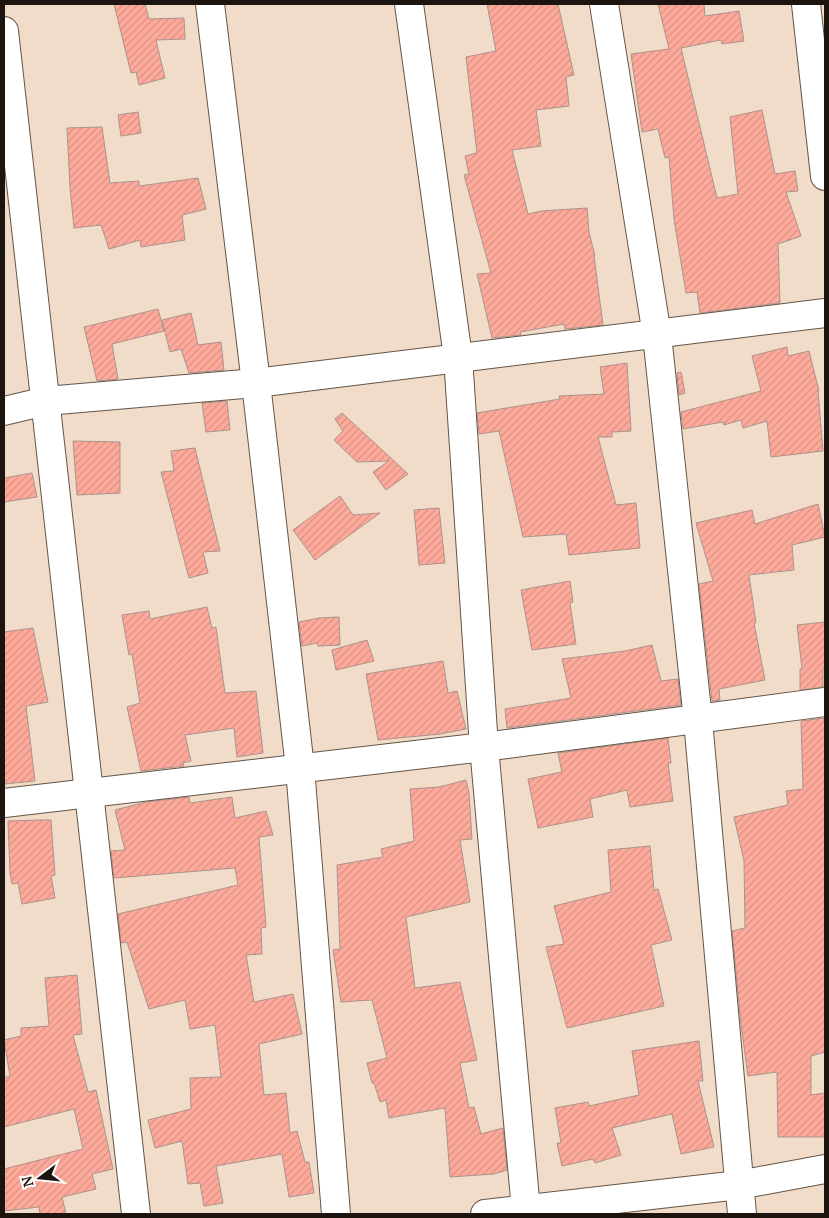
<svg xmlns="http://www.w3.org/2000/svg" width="829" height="1218" viewBox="0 0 829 1218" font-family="'PT Serif',serif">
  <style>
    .building { fill: url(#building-hatch); stroke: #ac928d }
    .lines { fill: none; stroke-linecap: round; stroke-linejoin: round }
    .minor-casing { stroke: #655445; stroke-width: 30 }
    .minor { stroke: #fff; stroke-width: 28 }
  </style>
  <defs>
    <pattern id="building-hatch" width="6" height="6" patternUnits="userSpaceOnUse" patternTransform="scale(1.25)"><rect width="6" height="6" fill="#feaa9b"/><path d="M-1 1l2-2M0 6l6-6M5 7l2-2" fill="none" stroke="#d99184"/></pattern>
  </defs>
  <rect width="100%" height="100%" fill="#f1dcca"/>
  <g class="building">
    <path d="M 114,4 L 145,4 L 149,19 L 184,18 L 185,39 L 156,40 L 165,78 L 139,85 L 136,72 L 131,73 Z"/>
    <path d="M 487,4 L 558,4 L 574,75 L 566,77 L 569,106 L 536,110 L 541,146 L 512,150 L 528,214 L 542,211 L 587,208 L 589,232 L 595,256 L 594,256 L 603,325 L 565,329 L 564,324 L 520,332 L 521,335 L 492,338 L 477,274 L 491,273 L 464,175 L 469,174 L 465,156 L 477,153 L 466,57 L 496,51 Z"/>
    <path d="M 658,4 L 704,4 L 705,16 L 739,11 L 744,41 L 722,44 L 721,40 L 681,48 L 717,198 L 738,194 L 730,117 L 762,110 L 775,174 L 795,171 L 798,191 L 786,192 L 801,236 L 778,244 L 780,303 L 700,313 L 697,292 L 686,293 L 674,219 L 669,157 L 665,158 L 658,129 L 642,132 L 631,54 L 669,49 Z"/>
    <path d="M 138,112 L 141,133 L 121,136 L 118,115 Z"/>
    <path d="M 102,127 L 110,183 L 139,181 L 139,186 L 198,178 L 206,209 L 182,215 L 185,240 L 141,247 L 140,240 L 109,249 L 101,225 L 74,228 L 70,187 L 67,128 Z"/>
    <path d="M 158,309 L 164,331 L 112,344 L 118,379 L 97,381 L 84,327 Z"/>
    <path d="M 191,313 L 198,345 L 221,342 L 224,370 L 189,373 L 181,349 L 170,352 L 162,320 Z"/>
    <path d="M 787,347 L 788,356 L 809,351 L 819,391 L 818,391 L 823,451 L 771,457 L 767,421 L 743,428 L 741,420 L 724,425 L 723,422 L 683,429 L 681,412 L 761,391 L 752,356 Z"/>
    <path d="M 627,363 L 631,431 L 612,432 L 612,437 L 598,437 L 616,505 L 636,503 L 640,548 L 569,555 L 566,534 L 523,537 L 499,431 L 479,434 L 477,413 L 560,399 L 559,396 L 604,394 L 600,367 Z"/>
    <path d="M 681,372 L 685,393 L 679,395 L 677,373 Z"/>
    <path d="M 227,401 L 230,430 L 206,432 L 202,403 Z"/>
    <path d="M 342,413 L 379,447 L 408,474 L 386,490 L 373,472 L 389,461 L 357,462 L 334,440 L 343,431 L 335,419 Z"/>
    <path d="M 73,441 L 120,442 L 120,493 L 77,495 Z"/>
    <path d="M 195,448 L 220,551 L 203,552 L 208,573 L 189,578 L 161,472 L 174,471 L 171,451 Z"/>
    <path d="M 32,473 L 37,497 L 4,502 L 4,478 Z"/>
    <path d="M 340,496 L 353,515 L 380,513 L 315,560 L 293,530 Z"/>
    <path d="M 818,504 L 825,537 L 792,545 L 794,570 L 749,575 L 756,623 L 754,623 L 765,680 L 719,689 L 720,700 L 712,701 L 699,584 L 713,581 L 696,523 L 752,510 L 755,524 Z"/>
    <path d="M 439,508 L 445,563 L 419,565 L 414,510 Z"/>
    <path d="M 570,581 L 573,602 L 570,603 L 576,644 L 532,650 L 521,590 Z"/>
    <path d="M 207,607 L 212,628 L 216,627 L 225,693 L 256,691 L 263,753 L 237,757 L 234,728 L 185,735 L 191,761 L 183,763 L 184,766 L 141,771 L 127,707 L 140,703 L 132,654 L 129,655 L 122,615 L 149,611 L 150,619 Z"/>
    <path d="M 339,617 L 340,645 L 318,646 L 317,643 L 302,646 L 299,622 L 319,618 Z"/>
    <path d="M 825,622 L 825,667 L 823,668 L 823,687 L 800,690 L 800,669 L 802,669 L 797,625 Z"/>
    <path d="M 33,628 L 48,702 L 26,706 L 35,781 L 4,784 L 4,632 Z"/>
    <path d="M 367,640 L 374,661 L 336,670 L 332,650 Z"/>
    <path d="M 652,645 L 661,681 L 678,679 L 681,705 L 507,728 L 505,709 L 571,698 L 562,659 L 625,651 Z"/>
    <path d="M 443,661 L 448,693 L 457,691 L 466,729 L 440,734 L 378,740 L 366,674 Z"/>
    <path d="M 824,718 L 825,727 L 825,1052 L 811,1056 L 811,1095 L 825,1093 L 825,1137 L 778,1137 L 777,1072 L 748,1076 L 741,1024 L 732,931 L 745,928 L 744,861 L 734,817 L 788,805 L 786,791 L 803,789 L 801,721 Z"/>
    <path d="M 668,738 L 671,763 L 668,763 L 673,801 L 630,807 L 627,790 L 590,799 L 593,817 L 538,828 L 528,779 L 562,772 L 558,753 Z"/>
    <path d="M 466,780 L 469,793 L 472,839 L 460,840 L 470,902 L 406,917 L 415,988 L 460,982 L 477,1060 L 460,1063 L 469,1108 L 474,1107 L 481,1134 L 503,1128 L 507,1170 L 494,1174 L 450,1177 L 445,1108 L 389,1118 L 386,1100 L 380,1102 L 374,1083 L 372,1083 L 367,1063 L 387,1058 L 372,1000 L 341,1002 L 333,950 L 340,949 L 337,865 L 383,857 L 381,849 L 414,841 L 410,789 L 439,787 Z"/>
    <path d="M 189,797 L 190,803 L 232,797 L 235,818 L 266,811 L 273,835 L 259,837 L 266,927 L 261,928 L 262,954 L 246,955 L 254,1002 L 293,994 L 302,1034 L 259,1044 L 264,1095 L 286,1093 L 290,1133 L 297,1131 L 305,1162 L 309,1162 L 314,1193 L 289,1197 L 282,1154 L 216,1166 L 223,1203 L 204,1206 L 200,1183 L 188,1184 L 182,1141 L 155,1148 L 148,1120 L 191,1109 L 190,1078 L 221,1077 L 215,1025 L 190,1029 L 185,1000 L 149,1009 L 127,942 L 121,943 L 118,914 L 238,885 L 235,868 L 114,878 L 111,851 L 125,850 L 115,810 L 146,802 Z"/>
    <path d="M 39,820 L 51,820 L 55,875 L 51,876 L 55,898 L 22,904 L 18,883 L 12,884 L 10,873 L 8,821 Z"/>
    <path d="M 650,846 L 654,890 L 658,889 L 672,940 L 651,945 L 664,1006 L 567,1028 L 546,947 L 564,944 L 554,906 L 611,892 L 608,850 Z"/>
    <path d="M 77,975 L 82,1034 L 73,1035 L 88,1092 L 96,1090 L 113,1169 L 92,1174 L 96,1189 L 62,1197 L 66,1214 L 40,1214 L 39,1207 L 4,1211 L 4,1169 L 83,1149 L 74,1109 L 4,1127 L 4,1078 L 10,1076 L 4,1040 L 21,1036 L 21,1028 L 49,1026 L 45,978 Z"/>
    <path d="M 699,1041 L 703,1081 L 698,1081 L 714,1147 L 681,1154 L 672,1114 L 612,1128 L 621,1155 L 595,1163 L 593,1159 L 562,1166 L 557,1143 L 561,1143 L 555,1108 L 588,1102 L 589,1106 L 639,1095 L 632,1051 Z"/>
  </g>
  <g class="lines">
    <defs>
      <g id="minor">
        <path d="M 210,4 L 256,383 L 300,768 L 336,1214"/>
        <path d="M 409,4 L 458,357 L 484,747 L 526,1210"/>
        <path d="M 604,4 L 657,335 L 698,720 L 742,1214"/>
        <path d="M 806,4 L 825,176"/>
        <path d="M 4,31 L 136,1214"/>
        <path d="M 4,411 L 46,401 L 256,383 L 825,313"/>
        <path d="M 4,803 L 484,747 L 825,702"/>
        <path d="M 485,1214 L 739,1185 L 825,1169"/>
      </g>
    </defs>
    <use href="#minor" class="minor-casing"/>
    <use href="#minor" class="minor"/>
  </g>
  <rect width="829" height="1218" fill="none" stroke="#1c150f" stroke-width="10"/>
  <g transform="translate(40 1178) rotate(254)" stroke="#ffffff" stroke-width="4" paint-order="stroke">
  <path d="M0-4L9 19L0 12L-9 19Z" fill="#1c150f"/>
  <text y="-8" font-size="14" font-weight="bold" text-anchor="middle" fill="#1c150f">N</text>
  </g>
</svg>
